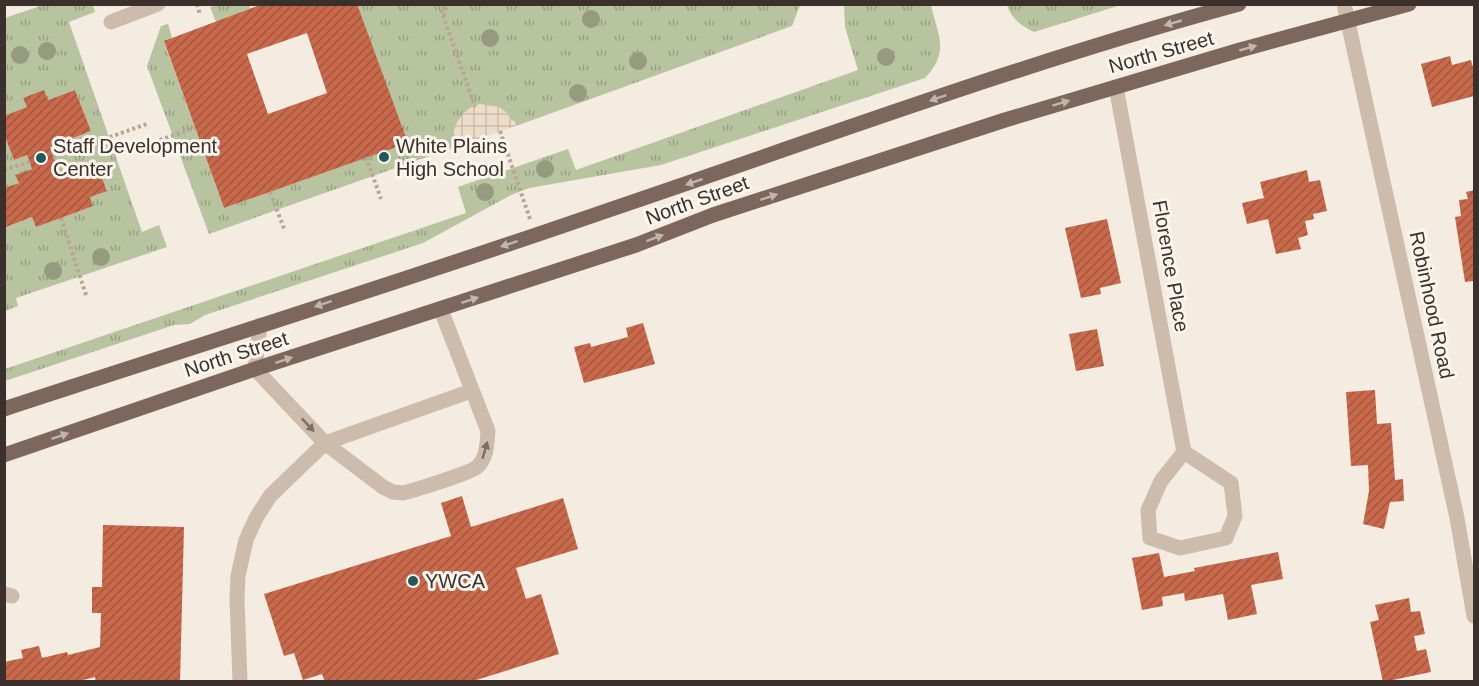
<svg xmlns="http://www.w3.org/2000/svg" width="1479" height="686" viewBox="0 0 1479 686" font-family="Helvetica,sans-serif">
  <style>
    .grass { fill: url(#grass-tufts) }
    .plaza { fill: url(#plaza-grid) }
    .building { fill: url(#building-hatch); fill-rule: evenodd }
    .lines { fill: none; stroke-linecap: round; stroke-linejoin: round }
    .path { stroke: #b9a596; stroke-width: 4; stroke-dasharray: 3 3; stroke-linecap: butt }
    .minor { stroke: #cdbbac; stroke-width: 15 }
    .major { stroke: #7d675c; stroke-width: 15 }
    .tree { fill: #969b7f }
    .oneway { fill: #c2b5ac }
    .oneway2 { fill: #7d6f65 }
    .poi-dot { fill: #1f5a5e; stroke: #fbf5ee; stroke-width: 2 }
    .labels { text-anchor: middle; stroke-width: 6; stroke-linejoin: round; paint-order: stroke }
    .street-label { font-size: 20px; fill: #3b302b; stroke: #fbf5ee }
    .poi-label { font-size: 20px; fill: #3b302b; stroke: #fbf5ee; text-anchor: start }
  </style>
  <defs>
    <pattern id="grass-tufts" width="24" height="20" patternUnits="userSpaceOnUse" patternTransform="scale(1.5)"><rect width="24" height="20" fill="#b8c4a0"/><path d="M3 7l-1-3M5 7V3M7 7l1-3M15 17l-1-3M17 17v-4M19 17l1-3" fill="none" stroke="#97a083"/></pattern>
    <pattern id="plaza-grid" width="8" height="8" patternUnits="userSpaceOnUse" patternTransform="scale(1.5)"><rect width="8" height="8" fill="#ecdcc8"/><path d="M0 4h8M4 0v8" fill="none" stroke="#cbbdac"/></pattern>
    <pattern id="building-hatch" width="6" height="6" patternUnits="userSpaceOnUse" patternTransform="scale(1.5)"><rect width="6" height="6" fill="#c8694b"/><path d="M-1 1l2-2M0 6l6-6M5 7l2-2" fill="none" stroke="#a4573f"/></pattern>
  </defs>
  <rect width="100%" height="100%" fill="#f4ebe1"/>
  <g class="grass">
    <path d="M 43,5 L 93,5 L 95,12 L 69,22 L 142,232 L 159,225 L 167,247 L 16,298 L 18,306 L 5,311 L 5,228 L 32,217 L 36,227 L 93,206 L 90,197 L 107,190 L 96,161 L 60,174 L 50,147 L 91,131 L 75,90 L 48,100 L 23,98 L 27,107 L 5,116 L 5,18 Z"/>
    <path d="M 219,5 L 249,5 L 251,10 L 216,22 L 210,7 Z"/>
    <path d="M 357,5 L 800,5 L 792,26 L 516,126 L 514,121 L 475,107 L 470,108 L 454,142 L 455,147 L 209,234 L 147,66 L 161,26 L 168,24 L 172,38 L 164,42 L 224,208 L 407,143 Z"/>
    <path d="M 844,5 L 931,5 C 938,36 950,52 925,78 L 661,165 L 529,188 L 511,195 L 423,243 L 205,315 L 190,324 L 174,325 L 5,381 L 5,369 L 466,213 L 458,187 L 568,149 L 576,170 L 858,70 L 845,27 Z"/>
    <path d="M 1007,5 L 1007,4 L 1121,5 L 1034,32 C 1021,26 1011,18 1007,5 Z"/>
    <path d="M 4,134 L 14,160 L 27,155 L 32,169 L 16,175 L 19,183 L 5,188 Z"/>
  </g>
  <path class="plaza" d="M 480,104 L 499,107 L 507,113 L 516,126 L 455,147 L 454,131 L 457,122 L 463,114 L 470,108 Z"/>
  <g class="building">
    <path d="M 263,4 L 357,4 L 408,143 L 224,208 L 164,41 ZM 307,33 L 327,93 L 268,114 L 247,54 Z"/>
    <path d="M 1450,56 L 1452,65 L 1471,60 L 1474,71 L 1474,96 L 1432,107 L 1421,64 Z"/>
    <path d="M 44,90 L 48,100 L 75,90 L 91,131 L 50,147 L 60,174 L 96,161 L 107,191 L 90,197 L 93,206 L 61,218 L 36,227 L 32,217 L 4,228 L 4,188 L 19,183 L 15,175 L 32,169 L 27,155 L 14,160 L 4,134 L 4,116 L 27,107 L 23,98 Z"/>
    <path d="M 1307,170 L 1309,182 L 1320,180 L 1327,211 L 1313,214 L 1314,219 L 1305,221 L 1308,235 L 1298,238 L 1301,249 L 1276,254 L 1268,219 L 1247,224 L 1242,203 L 1264,198 L 1260,182 Z"/>
    <path d="M 1474,190 L 1474,281 L 1465,282 L 1455,217 L 1461,216 L 1459,200 L 1468,199 L 1466,192 Z"/>
    <path d="M 1107,219 L 1121,283 L 1100,288 L 1101,294 L 1081,298 L 1065,228 Z"/>
    <path d="M 643,323 L 655,364 L 584,383 L 574,347 L 590,343 L 591,347 L 628,337 L 626,328 Z"/>
    <path d="M 1097,329 L 1104,366 L 1076,371 L 1069,334 Z"/>
    <path d="M 1375,390 L 1377,424 L 1391,423 L 1395,480 L 1403,479 L 1404,501 L 1390,502 L 1384,529 L 1363,524 L 1369,491 L 1368,465 L 1351,466 L 1346,392 Z"/>
    <path d="M 462,496 L 471,527 L 563,498 L 578,549 L 516,568 L 526,599 L 541,594 L 559,654 L 470,682 L 325,682 L 322,674 L 303,680 L 294,653 L 284,656 L 264,594 L 451,536 L 441,503 Z"/>
    <path d="M 103,525 L 184,527 L 180,682 L 96,682 L 95,677 L 75,682 L 4,682 L 4,662 L 23,658 L 21,650 L 39,646 L 42,658 L 67,652 L 68,655 L 100,647 L 101,613 L 92,613 L 92,587 L 102,587 Z"/>
    <path d="M 1278,552 L 1283,579 L 1251,585 L 1257,614 L 1228,620 L 1223,594 L 1185,601 L 1184,593 L 1162,597 L 1163,606 L 1142,610 L 1132,558 L 1159,553 L 1164,577 L 1195,571 L 1194,568 Z"/>
    <path d="M 1409,598 L 1411,612 L 1420,611 L 1425,634 L 1414,636 L 1417,651 L 1426,649 L 1431,672 L 1383,682 L 1370,622 L 1379,620 L 1375,605 Z"/>
  </g>
  <g class="lines">
    <g class="path">
      <path d="M 197,4 L 200,15"/>
      <path d="M 439,4 L 475,107"/>
      <path d="M 444,16 L 447,4"/>
      <path d="M 500,131 L 530,219"/>
      <path d="M 154,142 L 195,128"/>
      <path d="M 53,157 L 147,124"/>
      <path d="M 366,157 L 381,199"/>
      <path d="M 4,170 L 29,162"/>
      <path d="M 270,192 L 285,231"/>
      <path d="M 61,218 L 87,298"/>
    </g>
    <g class="minor">
      <path d="M 1344,4 L 1457,518 L 1474,616"/>
      <path d="M 111,22 L 158,4"/>
      <path d="M 1116,87 L 1184,452 L 1161,481 L 1148,510 L 1150,538 L 1180,548 L 1226,538 L 1235,516 L 1231,483 L 1184,452"/>
      <path d="M 260,325 L 255,369 L 325,443 L 383,487 L 393,492 L 403,493 C 415,490 470,473 477,467 C 487,458 487,444 488,431 L 441,310"/>
      <path d="M 4,594 L 12,596"/>
      <path d="M 240,682 L 237,599 L 238,576 L 246,540 L 256,518 L 270,496 L 325,443 L 471,391"/>
    </g>
    <g class="major">
      <path d="M 4,409 C 205,343 407,280 606,211 C 816,140 1025,62 1239,4"/>
      <path d="M 4,455 L 255,369 L 636,245 L 713,215 L 1005,120 L 1240,50 L 1409,4"/>
    </g>
  </g>
  <g class="tree">
    <circle cx="591" cy="19" r="9"/>
    <circle cx="490" cy="38" r="9"/>
    <circle cx="47" cy="51" r="9"/>
    <circle cx="20" cy="55" r="9"/>
    <circle cx="886" cy="57" r="9"/>
    <circle cx="638" cy="61" r="9"/>
    <circle cx="578" cy="93" r="9"/>
    <circle cx="545" cy="169" r="9"/>
    <circle cx="485" cy="192" r="9"/>
    <circle cx="101" cy="257" r="9"/>
    <circle cx="53" cy="271" r="9"/>
  </g>
  <defs><path id="oneway-solid" d="M-6-.8H1V-3.2L6.5 0L1 3.2V.8H-6Z" transform="scale(1.5)"/></defs>
  <g class="oneway">
    <use href="#oneway-solid" transform="translate(1173 23) rotate(164)"/>
    <use href="#oneway-solid" transform="translate(1248 48) rotate(-16)"/>
    <use href="#oneway-solid" transform="translate(938 98) rotate(161)"/>
    <use href="#oneway-solid" transform="translate(1061 103) rotate(-17)"/>
    <use href="#oneway-solid" transform="translate(694 182) rotate(161)"/>
    <use href="#oneway-solid" transform="translate(769 197) rotate(-18)"/>
    <use href="#oneway-solid" transform="translate(655 238) rotate(-21)"/>
    <use href="#oneway-solid" transform="translate(509 244) rotate(162)"/>
    <use href="#oneway-solid" transform="translate(470 300) rotate(-18)"/>
    <use href="#oneway-solid" transform="translate(323 304) rotate(162)"/>
    <use href="#oneway-solid" transform="translate(284 360) rotate(-18)"/>
    <use href="#oneway-solid" transform="translate(60 436) rotate(-19)"/>
  </g>
  <g class="oneway2">
    <use href="#oneway-solid" transform="translate(308 425) rotate(47)"/>
    <use href="#oneway-solid" transform="translate(485 450) rotate(-74)"/>
  </g>
  <g class="poi-dot">
    <circle cx="384" cy="157" r="6"/>
    <circle cx="41" cy="158" r="6"/>
    <circle cx="413" cy="581" r="6"/>
  </g>
  <g class="labels">
    <g class="street-label">
      <text transform="translate(1161 52) rotate(-16)" y="7">North Street</text>
      <text transform="translate(697 200) rotate(-20)" y="7">North Street</text>
      <text transform="translate(1171 266) rotate(80)" y="7">Florence Place</text>
      <text transform="translate(1432 305) rotate(78)" y="7">Robinhood Road</text>
      <text transform="translate(236 354) rotate(-18)" y="7">North Street</text>
    </g>
    <g class="poi-label">
      <text x="53" y="153">Staff Development<tspan x="53" dy="23">Center</tspan></text>
      <text x="396" y="153">White Plains<tspan x="396" dy="23">High School</tspan></text>
      <text x="425" y="588">YWCA</text>
    </g>
  </g>
  <rect width="1479" height="686" fill="none" stroke="#3b302b" stroke-width="12"/>
</svg>
